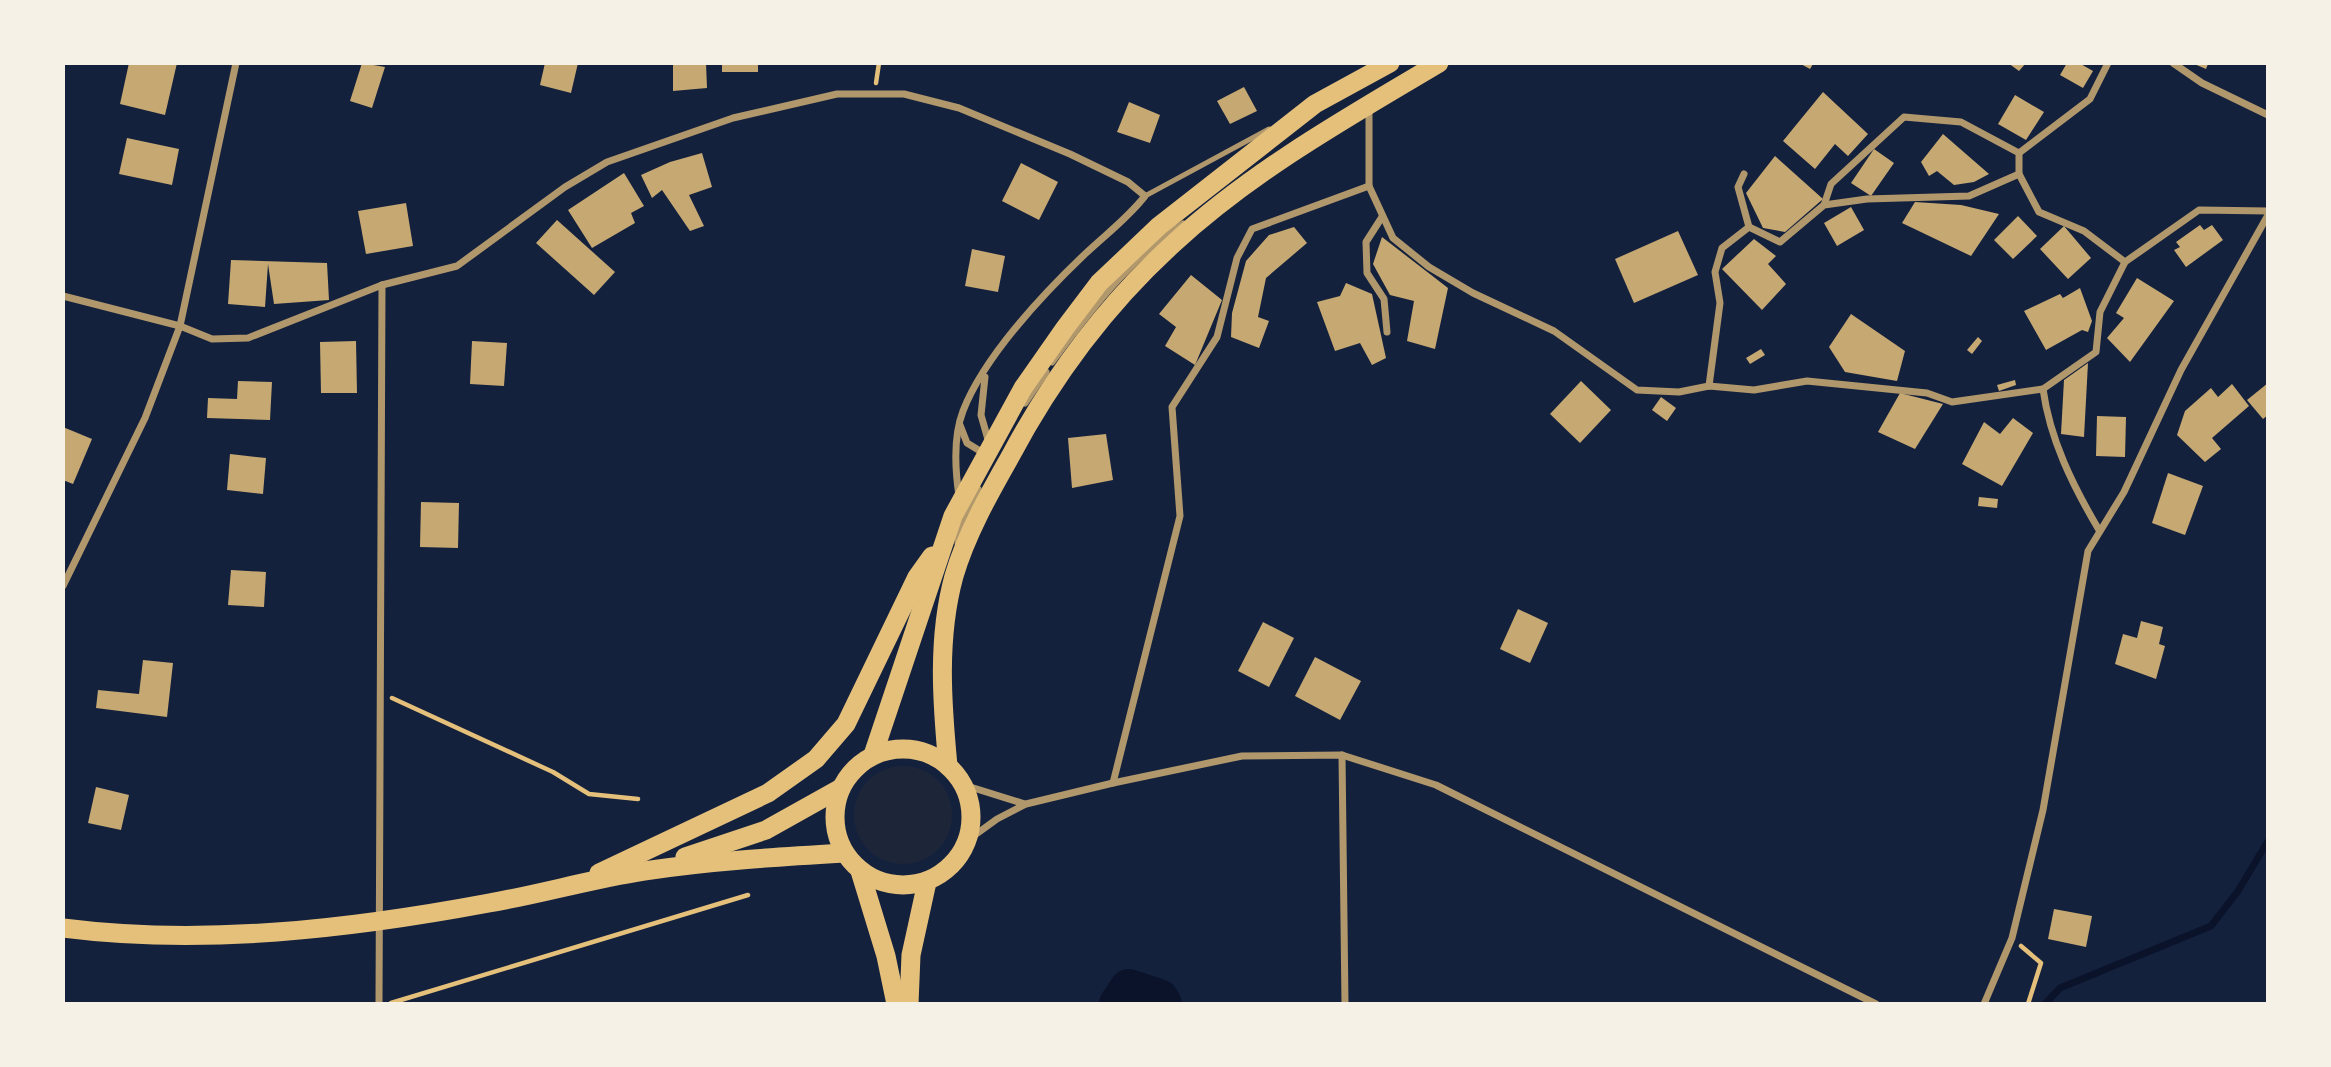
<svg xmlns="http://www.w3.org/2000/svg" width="2331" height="1067" viewBox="0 0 2331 1067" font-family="Inter,sans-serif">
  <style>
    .green { fill: #1d2539 }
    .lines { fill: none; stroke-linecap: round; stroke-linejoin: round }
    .stream { stroke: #0b132b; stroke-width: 7 }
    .river { stroke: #0b132b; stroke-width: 40 }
    .building { fill: #c6a872 }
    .path { stroke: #e5c07b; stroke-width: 4.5 }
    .service { stroke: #b1986c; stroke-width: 5 }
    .minor { stroke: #b1986c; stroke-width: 7 }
    .trunk { stroke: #e5c07b; stroke-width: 19 }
  </style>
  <rect width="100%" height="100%" fill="#14213d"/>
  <circle class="green" cx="903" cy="815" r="49"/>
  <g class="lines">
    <path class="stream" d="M 2045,1004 L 2060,988 L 2211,926 L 2238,891 L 2268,841"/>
    <path class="river" d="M 1119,1004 L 1129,989 L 1159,999 L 1162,1004"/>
  </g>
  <g class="building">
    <path d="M 129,63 L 177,63 L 165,115 L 120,104 Z"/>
    <path d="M 362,63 L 385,67 L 372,108 L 350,101 Z"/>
    <path d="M 545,63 L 578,63 L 571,93 L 540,85 Z"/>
    <path d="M 673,63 L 706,63 L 707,88 L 673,91 Z"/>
    <rect x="722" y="63" width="36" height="9"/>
    <path d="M 1799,63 L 1812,63 L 1813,64 L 1810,69 Z"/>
    <path d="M 2008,63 L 2026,63 L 2019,71 Z"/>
    <path d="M 2067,63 L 2079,63 L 2093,71 L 2083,88 L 2060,75 Z"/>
    <path d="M 2192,63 L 2206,63 L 2208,64 L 2206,69 Z"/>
    <path d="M 1244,87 L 1257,111 L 1230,124 L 1217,101 Z"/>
    <path d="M 1823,92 L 1868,134 L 1848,156 L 1835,144 L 1815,169 L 1783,141 Z"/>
    <path d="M 2015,95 L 2044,112 L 2026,140 L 1998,124 Z"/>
    <path d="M 1129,102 L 1160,115 L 1150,143 L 1117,132 Z"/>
    <path d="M 1943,134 L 1989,174 L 1974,182 L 1954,185 L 1937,171 L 1929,176 L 1921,162 Z"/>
    <path d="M 127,138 L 179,149 L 172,185 L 119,174 Z"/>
    <path d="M 1874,149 L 1894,163 L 1871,196 L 1851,183 Z"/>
    <path d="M 702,153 L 712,187 L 689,195 L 704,226 L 690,231 L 662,190 L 652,198 L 641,175 L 670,162 Z"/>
    <path d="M 1775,156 L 1823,199 L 1785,232 L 1763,228 L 1746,193 Z"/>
    <path d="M 1021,163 L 1058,182 L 1039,220 L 1002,201 Z"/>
    <path d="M 624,173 L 644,206 L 631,213 L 635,223 L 592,248 L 568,210 Z"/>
    <path d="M 1915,202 L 1961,205 L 1999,214 L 1971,256 L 1902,223 Z"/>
    <path d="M 406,203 L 413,246 L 366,254 L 358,211 Z"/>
    <path d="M 1851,207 L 1864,230 L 1837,246 L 1824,223 Z"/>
    <path d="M 2018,216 L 2037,236 L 2013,259 L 1994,240 Z"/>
    <path d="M 557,220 L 615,272 L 594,295 L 536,243 Z"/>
    <path d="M 2200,225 L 2204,230 L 2212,225 L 2223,240 L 2186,267 L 2174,250 L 2180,247 L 2176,242 Z"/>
    <path d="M 2064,226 L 2091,258 L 2068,279 L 2040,249 Z"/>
    <path d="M 1294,227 L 1307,243 L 1266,278 L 1258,317 L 1269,321 L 1259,348 L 1231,337 L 1232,313 L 1246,261 L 1269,235 Z"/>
    <path d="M 1678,231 L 1698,275 L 1634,303 L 1615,259 Z"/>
    <path d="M 1382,237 L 1448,288 L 1435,349 L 1407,341 L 1414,301 L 1390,295 L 1373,264 Z"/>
    <path d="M 1754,239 L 1776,256 L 1768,264 L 1786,284 L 1762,310 L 1722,269 Z"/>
    <path d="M 972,249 L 1005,256 L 998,292 L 965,286 Z"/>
    <path d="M 231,260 L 327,263 L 329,300 L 274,304 L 268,264 L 265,307 L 228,304 Z"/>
    <path d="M 1191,275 L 1222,300 L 1195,365 L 1165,346 L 1176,327 L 1159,314 Z"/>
    <path d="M 2137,278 L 2174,301 L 2130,362 L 2107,338 L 2124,318 L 2116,313 Z"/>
    <path d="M 1346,283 L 1372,294 L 1386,358 L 1372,365 L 1360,343 L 1335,351 L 1317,302 L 1340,296 Z"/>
    <path d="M 2080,288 L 2092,321 L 2088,332 L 2082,330 L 2046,350 L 2024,311 L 2060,294 L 2063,298 Z"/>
    <path d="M 1851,314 L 1905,351 L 1897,381 L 1845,372 L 1829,347 Z"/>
    <path d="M 1978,337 L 1982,341 L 1972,354 L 1967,350 Z"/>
    <path d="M 356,341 L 357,393 L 321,393 L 320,342 Z"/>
    <path d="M 472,341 L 507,343 L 504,386 L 470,384 Z"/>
    <path d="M 1761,349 L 1765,355 L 1750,364 L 1746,358 Z"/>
    <path d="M 2088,363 L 2084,437 L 2061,434 L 2064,380 Z"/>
    <path d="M 2015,380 L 2016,385 L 1999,391 L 1997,385 Z"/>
    <path d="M 238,381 L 272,382 L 270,420 L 207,418 L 208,398 L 237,399 Z"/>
    <path d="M 1581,381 L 1611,410 L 1580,443 L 1550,414 Z"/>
    <path d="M 2268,383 L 2268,415 L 2263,419 L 2247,400 Z"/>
    <path d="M 2232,384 L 2249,406 L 2212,438 L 2221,449 L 2205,462 L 2177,435 L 2185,411 L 2211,388 L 2218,397 Z"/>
    <path d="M 1900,393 L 1943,404 L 1915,449 L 1878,432 Z"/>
    <path d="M 1661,397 L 1676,408 L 1667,421 L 1652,410 Z"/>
    <path d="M 2097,416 L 2126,417 L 2125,457 L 2096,456 Z"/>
    <path d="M 2013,418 L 2033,433 L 2002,486 L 1962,464 L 1984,422 L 2000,434 Z"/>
    <path d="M 63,427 L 92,439 L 73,484 L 63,480 Z"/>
    <path d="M 1106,434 L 1113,480 L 1072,488 L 1068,438 Z"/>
    <path d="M 230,454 L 266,458 L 263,494 L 227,490 Z"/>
    <path d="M 2168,473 L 2203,486 L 2185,535 L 2152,523 Z"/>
    <path d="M 1979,497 L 1998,499 L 1997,508 L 1978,506 Z"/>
    <path d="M 421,502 L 459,503 L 458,548 L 420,547 Z"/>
    <path d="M 231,570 L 266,572 L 264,607 L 228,605 Z"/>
    <path d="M 1518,609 L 1548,623 L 1530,663 L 1500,649 Z"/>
    <path d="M 2141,621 L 2163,627 L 2159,644 L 2165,646 L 2156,679 L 2115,664 L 2123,634 L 2137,638 Z"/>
    <path d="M 1263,622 L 1294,638 L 1269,687 L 1238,671 Z"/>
    <path d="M 1315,657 L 1361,681 L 1340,720 L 1295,696 Z"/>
    <path d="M 143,660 L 173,663 L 167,717 L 96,708 L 98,690 L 139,694 Z"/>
    <path d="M 96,787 L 129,795 L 121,830 L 88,823 Z"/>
    <path d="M 2054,909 L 2092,916 L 2086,947 L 2048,939 Z"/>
  </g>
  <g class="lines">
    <g class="path">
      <path d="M 876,83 L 879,63"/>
      <path d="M 392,698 L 553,772 L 589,794 L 638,799"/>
      <path d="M 2021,946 L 2041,963 L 2028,1004"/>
      <path d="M 391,1003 L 748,895"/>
    </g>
    <path class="service" d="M 1145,196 L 1269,129"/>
    <g class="minor">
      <path d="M 2173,63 L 2202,83 L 2268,115"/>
      <path d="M 1369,107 L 1369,186 L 1393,238 L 1429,267 L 1473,293 L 1554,331 L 1637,390 L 1679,392 L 1709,386 L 1754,390 L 1807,381 L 1927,393 L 1952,402 L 2043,389"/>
      <path d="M 2019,153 L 2090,99 L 2108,63"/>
      <path d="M 1744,174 L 1738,187 L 1749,227 L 1780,242 L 1824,205 L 1867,199 L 1969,196 L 2019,174 L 2019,153 L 1961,122 L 1904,117 L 1831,184 L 1824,205"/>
      <path d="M 2019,174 L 2039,212 L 2084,231 L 2125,262"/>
      <path d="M 1382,217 L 1366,242 L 1367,273 L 1384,299 L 1387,332"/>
      <path d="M 63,296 L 180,326 L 212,339 L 248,338 L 382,285 L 457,266 L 565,187 L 607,162 L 733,118 L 837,94 L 904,94 L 959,108 L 1070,154 L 1128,182 L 1145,196 C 1127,219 1105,235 1084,255 C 1042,295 984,357 963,411 C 953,437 955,469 959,496"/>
      <path d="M 1052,362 C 1089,312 1130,258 1183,224"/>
      <path d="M 985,377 L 981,415 L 989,443"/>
      <path d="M 1709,386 L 1720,303 L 1715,272 L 1722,248 L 1749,227"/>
      <path d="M 1025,403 L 1046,372"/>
      <path d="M 960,425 L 967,443 L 985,454"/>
      <path d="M 2099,530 C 2073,486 2050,440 2043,389 L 2096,352 L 2100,312 L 2125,262 L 2199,210 L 2268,211"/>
      <path d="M 958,543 L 960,529 L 978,489"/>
      <path d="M 63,586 L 145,418 L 180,326 L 236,63"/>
      <path d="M 1342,755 L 1345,1004"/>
      <path d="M 1113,783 L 1180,516 L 1172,407 L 1217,337 L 1237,258 L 1252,229 L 1369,186"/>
      <path d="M 964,785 L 1025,804"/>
      <path d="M 968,840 L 997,819 L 1026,804 L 1113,783 L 1242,756 L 1342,755 L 1436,785 L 1876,1004"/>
      <path d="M 379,1004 L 382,285"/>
      <path d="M 1984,1004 L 2012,938 L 2043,810 L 2088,551 L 2124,492 L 2181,370 L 2268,215"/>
    </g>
    <g class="trunk">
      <circle cx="903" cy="817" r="68"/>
      <path d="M 873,755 L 953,516 L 1023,388 L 1065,328 L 1099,283 L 1159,226 L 1315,104 L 1390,63"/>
      <path d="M 948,766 C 942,703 937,638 954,576 C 966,535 989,494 1010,457 C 1052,378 1107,304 1173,244 C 1252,171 1348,117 1439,63"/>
      <path d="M 685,857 L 766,830 L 841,788"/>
      <path d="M 860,871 L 886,956 L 896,1004"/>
      <path d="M 599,873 L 768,793 L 816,759 L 846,724 L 917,577 L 932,556"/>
      <path d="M 63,928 C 204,946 350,929 489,903 C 541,894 592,879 644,871 C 711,861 777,857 844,853"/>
      <path d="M 909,1004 L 911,955 L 927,882"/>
    </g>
  </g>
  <rect width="2331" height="1067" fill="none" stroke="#f6f1e7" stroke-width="130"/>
</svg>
